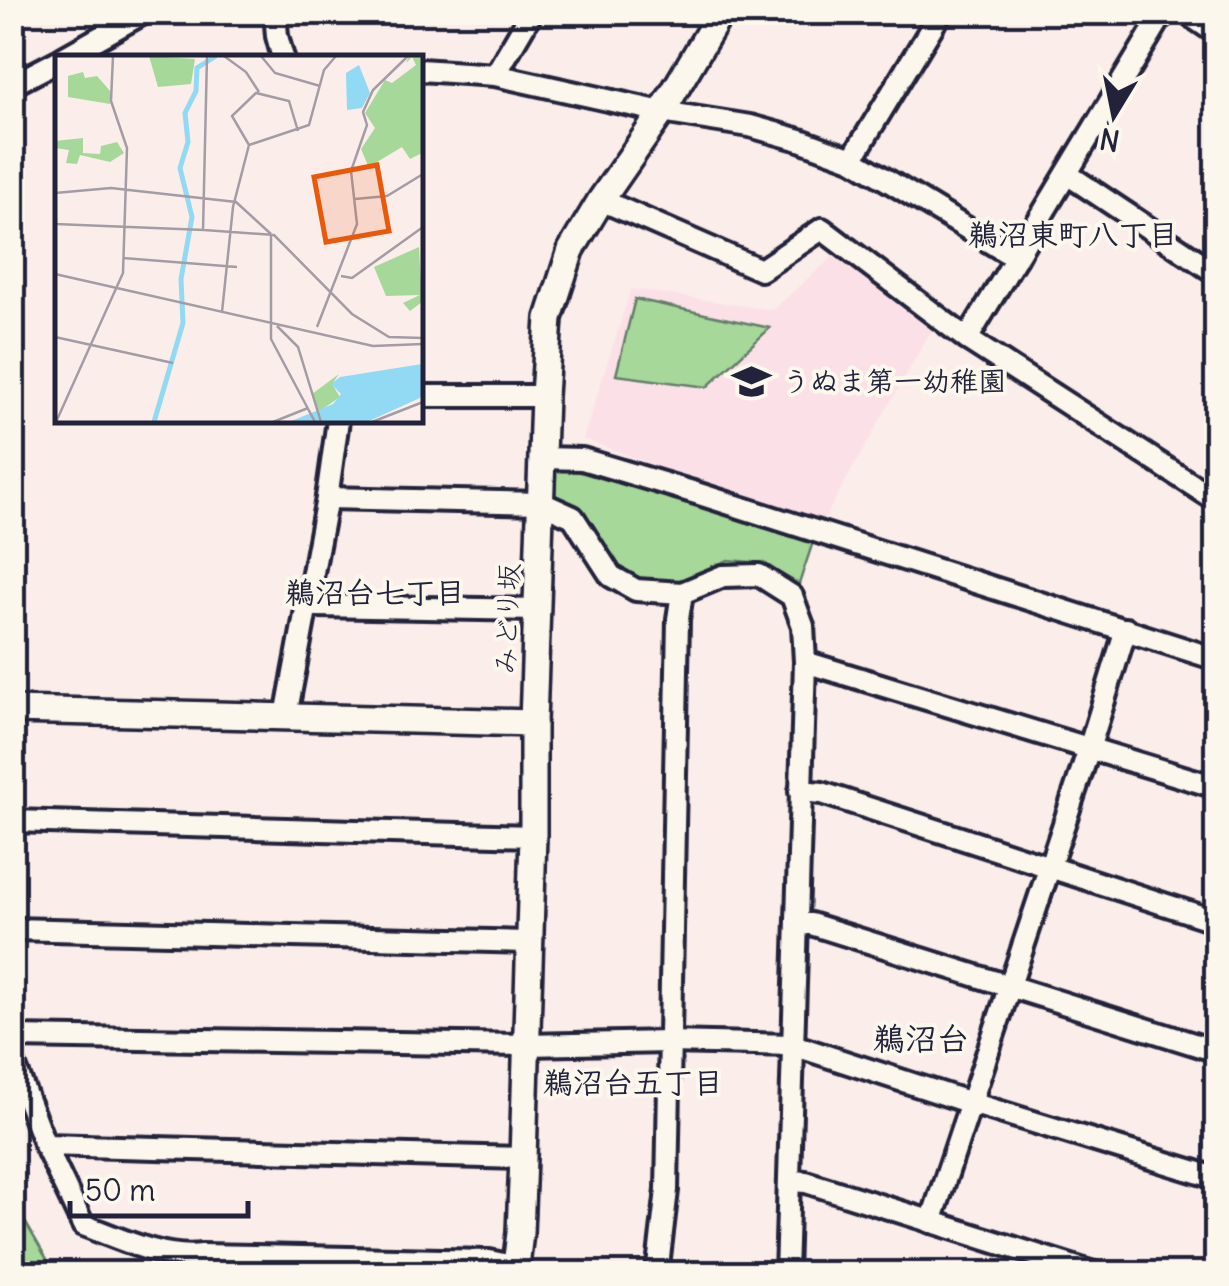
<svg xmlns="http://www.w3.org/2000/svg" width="1229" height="1286" viewBox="0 0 1229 1286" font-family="Delius,'Klee One',sans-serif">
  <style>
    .built { fill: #fbe1e7 }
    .green { fill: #a6d89a; stroke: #647d6a; stroke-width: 2.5 }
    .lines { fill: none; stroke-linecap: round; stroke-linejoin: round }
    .minor-casing { stroke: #22223b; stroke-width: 28 }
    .tertiary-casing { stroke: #22223b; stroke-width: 32 }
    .minor { stroke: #fbf7ec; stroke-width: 20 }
    .tertiary { stroke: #fbf7ec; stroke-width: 25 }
    .labels { text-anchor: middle; stroke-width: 8; stroke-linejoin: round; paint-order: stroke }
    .poi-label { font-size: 28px; font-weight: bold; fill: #22223b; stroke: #fbf7ec; text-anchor: start }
    .street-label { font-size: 28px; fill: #22223b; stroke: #fbf7ec }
    .neighbourhood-label { font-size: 30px; font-weight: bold; fill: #22223b; stroke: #fbf7ec }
    .quarter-label { font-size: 32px; font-weight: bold; fill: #22223b; stroke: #fbf7ec }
    .inset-river { fill: none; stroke: #92d9f3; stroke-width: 5 }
    .inset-road { fill: none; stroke: #a49ca4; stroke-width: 2.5 }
    .view { fill: #e8590c; fill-opacity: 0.15; stroke: #e8590c; stroke-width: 5 }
    .inset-edge { fill: none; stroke: #22223b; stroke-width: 5 }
  </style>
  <rect width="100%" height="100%" fill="#fbedea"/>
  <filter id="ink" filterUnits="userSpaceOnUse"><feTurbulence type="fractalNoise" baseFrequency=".01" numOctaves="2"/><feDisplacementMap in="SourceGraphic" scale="20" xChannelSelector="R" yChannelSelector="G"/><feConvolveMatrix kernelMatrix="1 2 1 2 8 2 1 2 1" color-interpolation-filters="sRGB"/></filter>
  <g filter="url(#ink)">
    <path class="built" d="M 836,254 L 935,324 L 820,526 L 583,439 L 631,289 L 772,310 Z"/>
    <g class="green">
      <path d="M 635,299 L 770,328 L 707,387 L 616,375 Z"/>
      <path d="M 553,467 L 579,467 L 814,539 L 799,584 L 762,563 L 728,560 L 680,581 L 643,582 L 618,570 L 553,499 Z"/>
      <path d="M 13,1201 L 55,1273 L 13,1273 Z"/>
    </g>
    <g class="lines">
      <defs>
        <g id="minor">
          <path d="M 275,12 L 277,36 L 283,58"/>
          <path d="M 1185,12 L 1216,33"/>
          <path d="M 63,58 L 145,12"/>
          <path d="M 420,70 L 495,75 L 662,112 L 750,126 L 800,140 L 852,159 L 1016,258"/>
          <path d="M 495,75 L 532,12"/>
          <path d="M 12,85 L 58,61"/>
          <path d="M 852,159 L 941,12"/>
          <path d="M 1067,174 L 1216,273"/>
          <path d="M 601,200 L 761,270 L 822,229 L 967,339 L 1208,495 L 1216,491"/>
          <path d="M 967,339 L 1164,12"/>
          <path d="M 420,396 L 544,396"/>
          <path d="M 543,458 L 582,459 L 696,493 L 1216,659"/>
          <path d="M 327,498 L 542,503 L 573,517 L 611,576 L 636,590 L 682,593"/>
          <path d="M 308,603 L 316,606 L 538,610"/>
          <path d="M 805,662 L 1216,787"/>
          <path d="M 286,716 L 327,498 L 338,420"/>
          <path d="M 800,791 L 822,793 L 1216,921"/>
          <path d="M 12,821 L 533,836"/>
          <path d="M 797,924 L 811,924 L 1216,1051"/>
          <path d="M 12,929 L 529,942"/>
          <path d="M 12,1037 L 526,1045 L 669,1042 L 793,1045 L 971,1103 L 1216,1178"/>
          <path d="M 12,1059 L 45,1145 L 83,1225 C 120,1239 163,1260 202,1255 L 489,1261 L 517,1267"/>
          <path d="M 45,1145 L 523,1158"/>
          <path d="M 791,1181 L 806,1182 L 1097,1274"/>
          <path d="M 931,1222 L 1089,749 L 1126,629"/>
          <path d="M 657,1274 L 667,1190 L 678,619 L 682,593 L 723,576 L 759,575 L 792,596 L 803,626 L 805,662 L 786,1274"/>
        </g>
        <g id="tertiary">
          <path d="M 12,710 L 533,723"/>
          <path d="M 515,1274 L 520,1233 L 523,1158 L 533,836 L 533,723 L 544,396 L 549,318 L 571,250 L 601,200 L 662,112 L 721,12"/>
        </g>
      </defs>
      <use href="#minor" class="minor-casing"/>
      <use href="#tertiary" class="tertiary-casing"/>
      <use href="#minor" class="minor"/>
      <use href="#tertiary" class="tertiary"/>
    </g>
  </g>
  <defs>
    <symbol id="school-bare" viewBox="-9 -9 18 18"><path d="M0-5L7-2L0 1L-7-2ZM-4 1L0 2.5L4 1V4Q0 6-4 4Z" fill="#22223b" stroke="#fbf7ec" stroke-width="2.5" paint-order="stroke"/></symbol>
  </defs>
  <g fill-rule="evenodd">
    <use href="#school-bare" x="724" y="354" width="55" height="55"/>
  </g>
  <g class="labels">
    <g class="poi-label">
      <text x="782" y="391">うぬま第一幼稚園</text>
    </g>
    <g class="street-label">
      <text transform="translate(507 619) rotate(-88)" y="10">みどり坂</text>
    </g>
    <g class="neighbourhood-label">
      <text x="1073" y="245">鵜沼東町八丁目</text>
      <text x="375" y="603">鵜沼台七丁目</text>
      <text x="633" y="1093">鵜沼台五丁目</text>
    </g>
    <g class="quarter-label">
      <text x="921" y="1050">鵜沼台</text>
    </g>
  </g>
  <g transform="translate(55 55)">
    <rect width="368" height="368" fill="#fbedea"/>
    <path d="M 94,1 L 140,4 L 136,29 L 103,32 ZM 354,1 L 367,1 L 367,98 L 355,104 L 347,92 L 322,107 L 325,114 L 314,113 L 306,94 L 320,73 L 310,58 L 330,25 L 337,28 L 361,10 L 357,2 L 351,8 ZM 28,17 L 30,23 L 42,21 L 56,37 L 55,49 L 13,42 L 13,21 ZM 28,83 L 28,98 L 45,99 L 46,91 L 62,87 L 69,98 L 55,107 L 25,100 L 22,109 L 11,108 L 14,95 L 0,93 L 0,86 ZM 364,192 L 367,247 L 355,256 L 348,248 L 365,240 L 331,241 L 319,212 ZM 284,319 L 277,329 L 285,342 L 263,357 L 257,339 Z" fill="#a6d89a"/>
    <path d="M 304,10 L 315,38 L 307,53 L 292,55 L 291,18 ZM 367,309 L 367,342 L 312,367 L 234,367 L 278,349 L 286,339 L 276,329 L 285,322 Z" fill="#92d9f3"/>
    <path class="inset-river" d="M 99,367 L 128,268 L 126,224 L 137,162 L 125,113 L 133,87 L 130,58 L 141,36 L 142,13 L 161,1"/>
    <path class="inset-road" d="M 169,1 L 191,17 L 204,37M 206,1 L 220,18 L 265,31M 194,90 L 254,70 L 269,15 L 281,1M 194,90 L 177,61 L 201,38 L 234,46 L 243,76M 0,138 L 56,133 L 181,147 L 216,179M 300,144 L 332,141 L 368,119M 0,169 L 149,175M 149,175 L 219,180 L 297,259 L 334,282 L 368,283M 148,176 L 152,1M 216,179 L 216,284 L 260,367M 68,203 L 182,212M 0,219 L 318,291 L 368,289M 286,221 L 297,223 L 368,172M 167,257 L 178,152 L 194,90M 222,271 L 243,292 L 266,367M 262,272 L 302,169 L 296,116 L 312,70 L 308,57 L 318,35 L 353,1M 0,282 L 118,308M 1,367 L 68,218 L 72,93 L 56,46 L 58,1M 218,367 L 253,353M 317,367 L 368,347"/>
    <path class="view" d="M 322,110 L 334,176 L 271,187 L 259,122 Z"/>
    <rect width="368" height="368" class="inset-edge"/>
  </g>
  <rect width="1229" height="1286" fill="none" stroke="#fbf7ec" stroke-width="50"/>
  <rect x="25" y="25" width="1179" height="1236" fill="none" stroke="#22223b" stroke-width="4" filter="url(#ink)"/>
  <g transform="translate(1114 115) rotate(190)" stroke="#fbf7ec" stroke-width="8" paint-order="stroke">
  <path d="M0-8L18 38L0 25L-18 38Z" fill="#22223b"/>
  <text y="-15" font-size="28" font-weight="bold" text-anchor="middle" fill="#22223b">N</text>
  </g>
  <path d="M70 1201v15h178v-15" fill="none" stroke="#22223b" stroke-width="5"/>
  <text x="85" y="1201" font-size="30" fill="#22223b" stroke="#fbf7ec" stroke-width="8" paint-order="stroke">50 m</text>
</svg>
